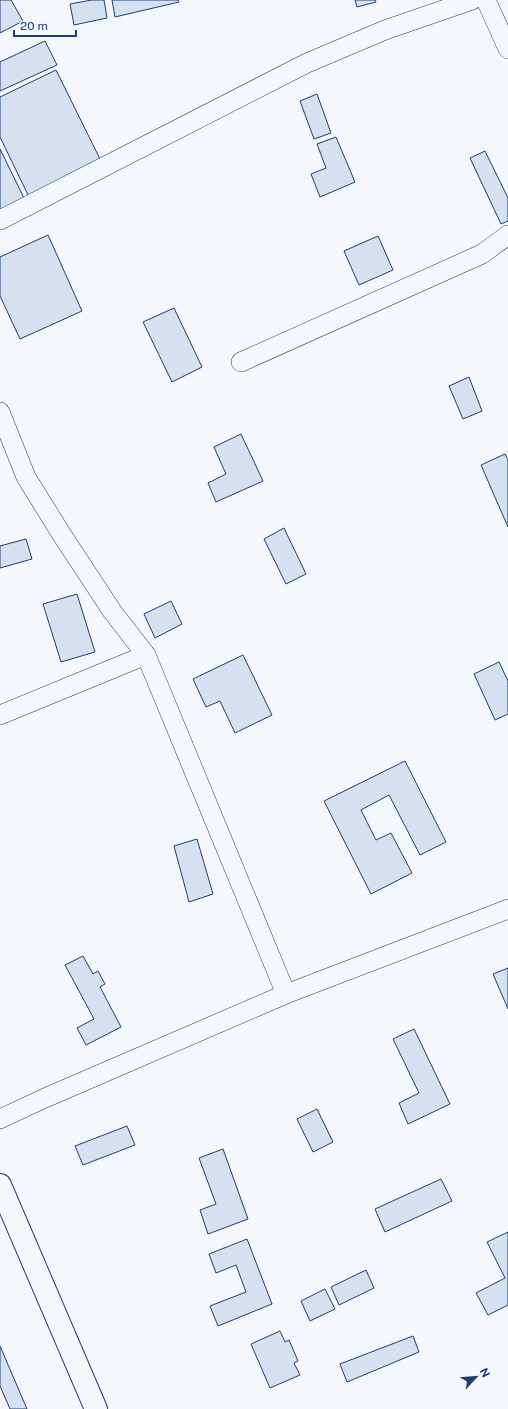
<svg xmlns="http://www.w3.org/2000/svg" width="508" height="1409" viewBox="0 0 508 1409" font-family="'Public Sans',sans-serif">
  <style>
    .building { fill: #d5e0f0; stroke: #1d3f73 }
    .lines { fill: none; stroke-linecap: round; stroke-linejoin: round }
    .street-casing { stroke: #1d3f73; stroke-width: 20 }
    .secondary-casing { stroke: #1d3f73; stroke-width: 24 }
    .street { stroke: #f4f7fb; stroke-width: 19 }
    .secondary { stroke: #f4f7fb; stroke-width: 22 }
  </style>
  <rect width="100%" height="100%" fill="#f4f7fb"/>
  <g class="building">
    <path d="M 0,0 L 11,0 L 23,21 L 0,33 Z"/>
    <path d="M 92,0 L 104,0 L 107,18 L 74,25 L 70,4 Z"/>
    <path d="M 112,0 L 178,0 L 179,2 L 115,17 Z"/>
    <path d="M 355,0 L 375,0 L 376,2 L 357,7 Z"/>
    <path d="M 45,41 L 57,65 L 0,91 L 0,62 Z"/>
    <path d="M 56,70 L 101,161 L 29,197 L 0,137 L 0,97 Z"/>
    <path d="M 317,94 L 331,133 L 314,139 L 300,101 Z"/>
    <path d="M 336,137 L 355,182 L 320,197 L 311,174 L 326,168 L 317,144 Z"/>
    <path d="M 0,149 L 24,198 L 0,210 Z"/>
    <path d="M 485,151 L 508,198 L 508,221 L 501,224 L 470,158 Z"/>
    <path d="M 48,235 L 82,311 L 20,339 L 0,296 L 0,257 Z"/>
    <path d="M 378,236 L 393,270 L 359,285 L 344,251 Z"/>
    <path d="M 174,308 L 202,367 L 172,382 L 143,322 Z"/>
    <path d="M 469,377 L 482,411 L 463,419 L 449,386 Z"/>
    <path d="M 241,434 L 263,481 L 216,502 L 208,483 L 226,474 L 214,447 Z"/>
    <path d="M 505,454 L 508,460 L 508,527 L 481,465 Z"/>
    <path d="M 284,528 L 306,574 L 286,584 L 264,539 Z"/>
    <path d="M 26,539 L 32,559 L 0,568 L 0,546 Z"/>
    <path d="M 77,594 L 95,652 L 61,662 L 43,604 Z"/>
    <path d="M 171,601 L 182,624 L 155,638 L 144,614 Z"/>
    <path d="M 243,655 L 272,715 L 235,733 L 220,701 L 206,707 L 193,679 Z"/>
    <path d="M 499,662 L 508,681 L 508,714 L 495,720 L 474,674 Z"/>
    <path d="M 405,761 L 446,842 L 420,855 L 389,795 L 361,810 L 376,840 L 391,833 L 412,873 L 371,894 L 324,801 Z"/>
    <path d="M 197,839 L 213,894 L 189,902 L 174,846 Z"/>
    <path d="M 83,956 L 93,974 L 98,971 L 105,984 L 100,987 L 121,1027 L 86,1045 L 77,1028 L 94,1019 L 65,965 Z"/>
    <path d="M 508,968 L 508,1009 L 493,974 Z"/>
    <path d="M 414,1029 L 450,1104 L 408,1124 L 399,1103 L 419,1093 L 393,1039 Z"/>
    <path d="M 317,1109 L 333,1142 L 313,1152 L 297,1119 Z"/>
    <path d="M 127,1126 L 135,1145 L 83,1165 L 75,1146 Z"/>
    <path d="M 223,1149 L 248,1219 L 208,1234 L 200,1210 L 216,1204 L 199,1158 Z"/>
    <path d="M 441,1179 L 452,1201 L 385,1232 L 375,1209 Z"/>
    <path d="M 508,1232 L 508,1305 L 488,1315 L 476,1293 L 505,1278 L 487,1242 Z"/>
    <path d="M 247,1239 L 272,1304 L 218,1326 L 210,1306 L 246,1292 L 236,1265 L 216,1273 L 209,1254 Z"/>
    <path d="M 366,1270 L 374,1288 L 339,1305 L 331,1287 Z"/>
    <path d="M 325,1289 L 335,1309 L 310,1321 L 301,1301 Z"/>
    <path d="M 280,1331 L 285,1342 L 289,1340 L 298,1361 L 294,1363 L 300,1375 L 270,1388 L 251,1344 Z"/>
    <path d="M 413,1336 L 419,1352 L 347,1382 L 340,1364 Z"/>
    <path d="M 0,1346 L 27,1409 L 10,1409 L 0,1386 Z"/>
  </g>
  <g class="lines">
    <defs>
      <g id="street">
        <path d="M 486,0 L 508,49"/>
        <path d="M 0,220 L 307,63 L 385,30 L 472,0"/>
        <path d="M 241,362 L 482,254 L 508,235"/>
        <path d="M 0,412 L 26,477 L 62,535 L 112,611 L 146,655 L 286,994"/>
        <path d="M 0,715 L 146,655"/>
        <path d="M 0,1119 L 45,1098 L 286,994 L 508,909"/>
      </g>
      <path id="secondary" d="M 0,1185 L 96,1409"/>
    </defs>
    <use href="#street" class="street-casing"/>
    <use href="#secondary" class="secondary-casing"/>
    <use href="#street" class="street"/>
    <use href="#secondary" class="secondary"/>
  </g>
  <g transform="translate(476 1377) rotate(64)" stroke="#f4f7fb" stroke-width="3" paint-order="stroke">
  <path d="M0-3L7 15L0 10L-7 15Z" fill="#1d3f73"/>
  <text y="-6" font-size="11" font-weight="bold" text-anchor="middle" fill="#1d3f73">N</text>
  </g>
  <path d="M14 30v6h62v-6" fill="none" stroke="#1d3f73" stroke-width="2"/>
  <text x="20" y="30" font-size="12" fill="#1d3f73" stroke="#f4f7fb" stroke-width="3" paint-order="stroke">20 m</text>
</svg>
